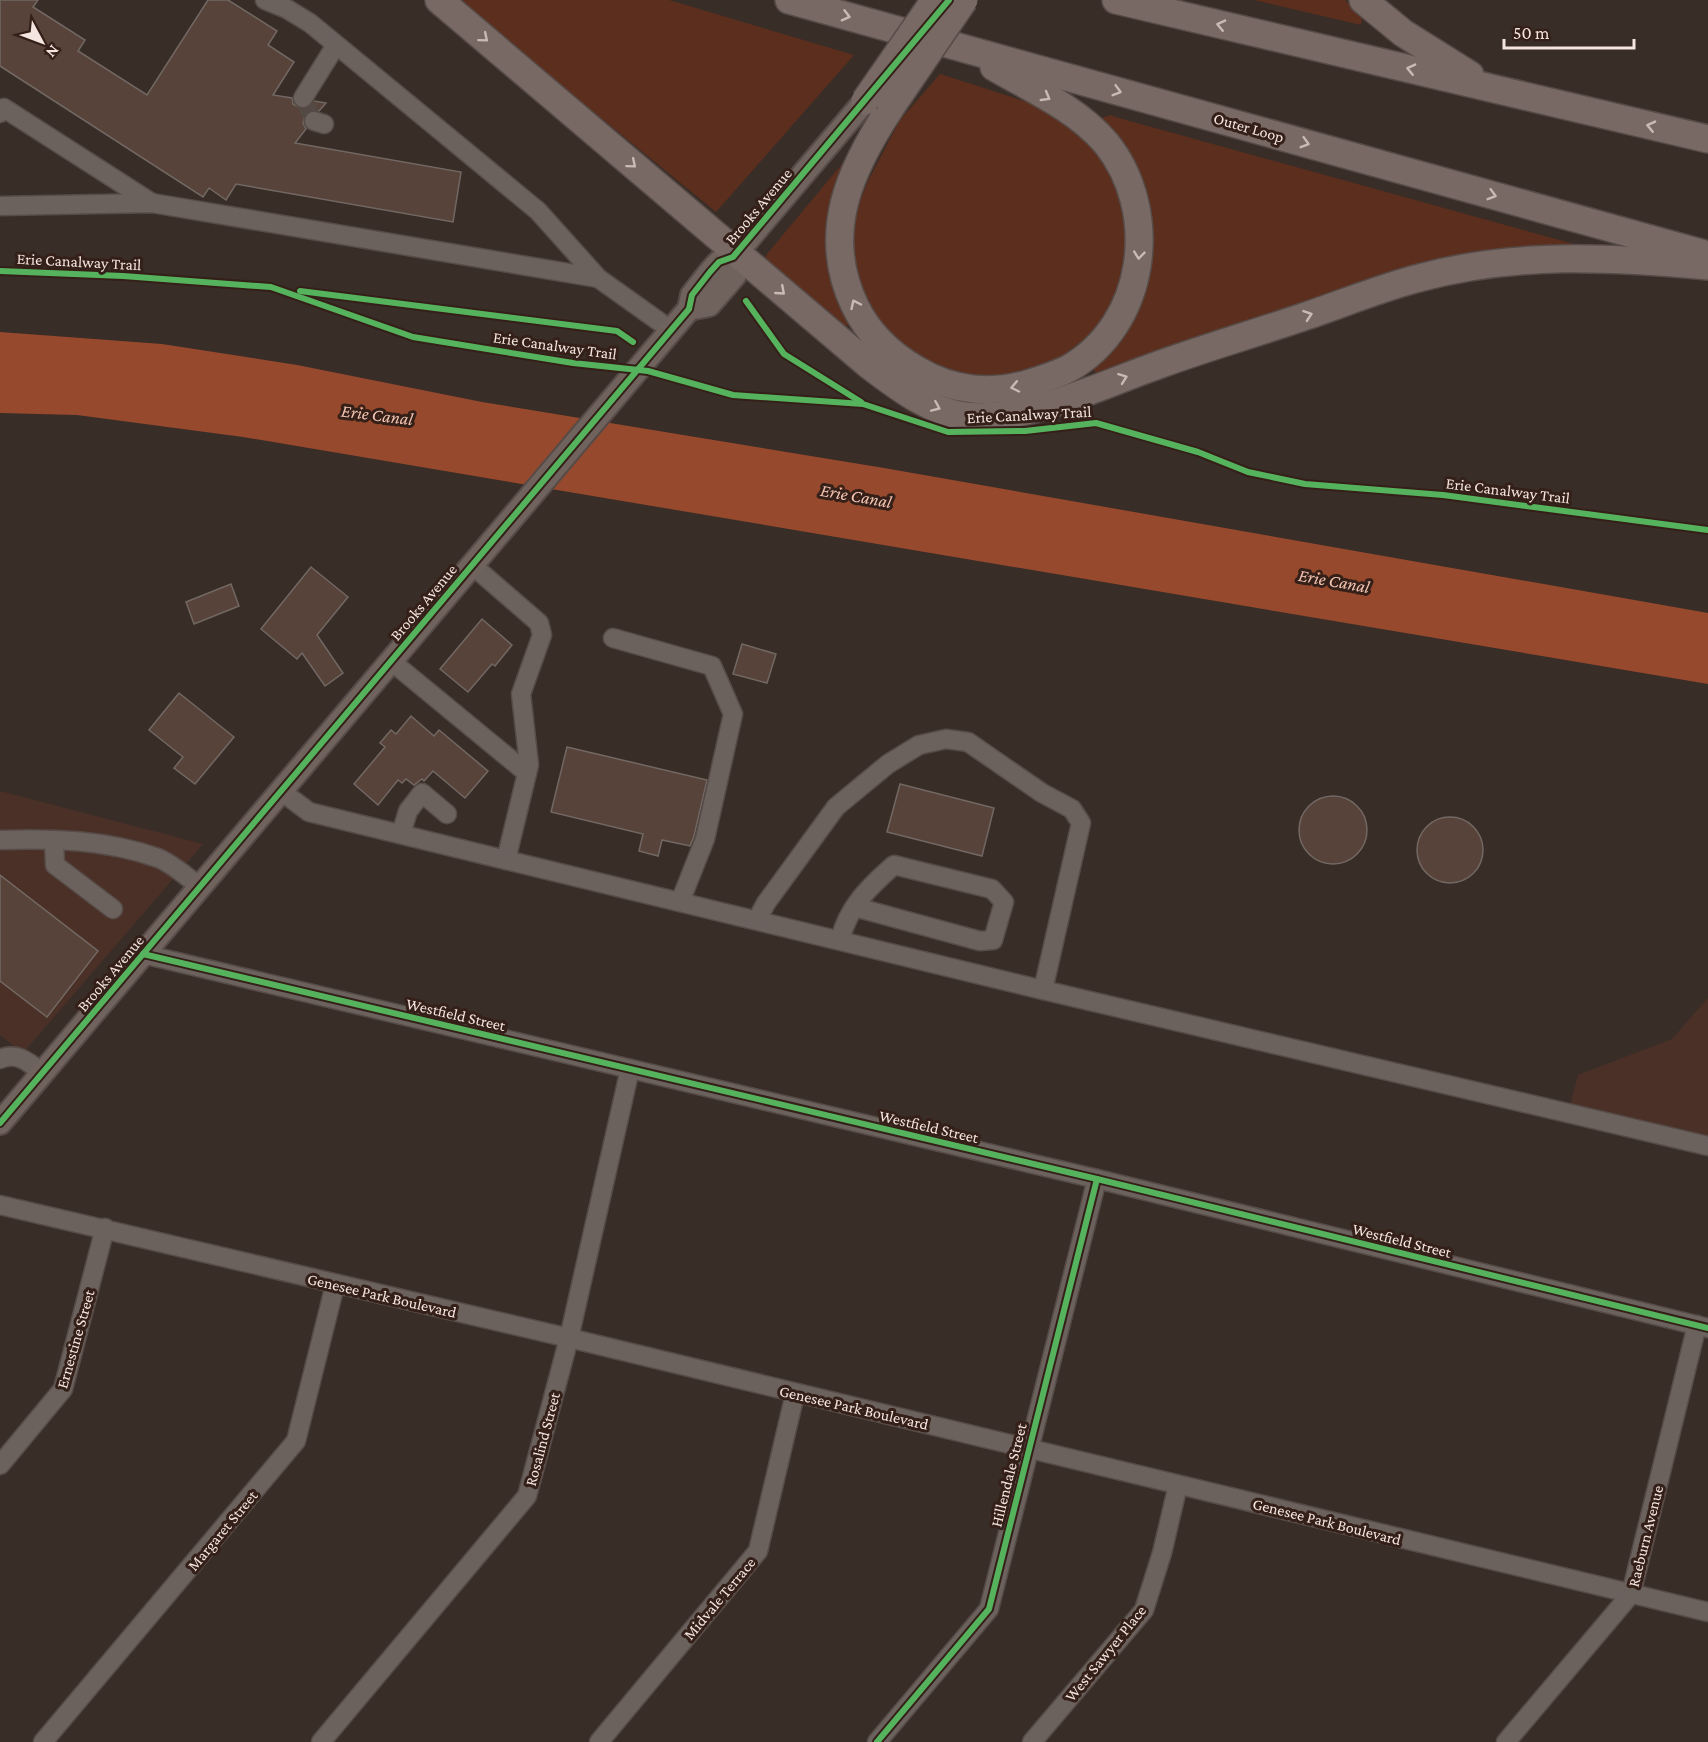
<svg xmlns="http://www.w3.org/2000/svg" width="1708" height="1742" viewBox="0 0 1708 1742" font-family="'Crimson Pro',serif">
  <style>
    .built { fill: #4b3027 }
    .green { fill: #5c2e1d }
    .water { fill: #96492c }
    .building { fill: #57433a; stroke: #726863; stroke-width: 1.5 }
    .lines { fill: none; stroke-linecap: round; stroke-linejoin: round }
    .minor-tunnel { stroke: #554944; stroke-width: 18; stroke-dasharray: 18 9; stroke-linecap: butt }
    .minor-casing { stroke: #564b47; stroke-width: 21 }
    .major-casing { stroke: #564b47; stroke-width: 26 }
    .highway-casing { stroke: #564b47; stroke-width: 30 }
    .minor { stroke: #6b625e; stroke-width: 18 }
    .major { stroke: #70635e; stroke-width: 22 }
    .highway { stroke: #786964; stroke-width: 27 }
    .highway-bridge-casing { stroke: #564b47; stroke-width: 30; stroke-linecap: butt }
    .highway-bridge { stroke: #786964; stroke-width: 27 }
    .cycleway-casing { stroke: #342018; stroke-width: 10 }
    .cycleway { stroke: #56b35d; stroke-width: 6 }
    .oneway { stroke: #c9bab5 }
    .labels { text-anchor: middle; stroke-width: 6; stroke-linejoin: round; paint-order: stroke }
    .street-label { font-size: 16px; fill: #f4e5e0; stroke: #342018 }
    .water-label { font-size: 18px; font-style: italic; fill: #f3c4b2; stroke: #342018 }
  </style>
  <rect width="100%" height="100%" fill="#392d28"/>
  <g class="built">
    <path d="M 0,791 L 203,844 L 23,1053 L 0,1035 Z"/>
    <path d="M 1708,998 L 1708,1156 L 1566,1122 L 1578,1075 L 1672,1039 Z"/>
  </g>
  <g class="green">
    <path d="M 457,0 L 669,0 L 854,55 L 716,212 Z"/>
    <path d="M 1254,0 L 1345,0 L 1362,17 L 1361,25 Z"/>
    <path d="M 940,74 L 1024,101 L 1062,119 L 1099,148 L 1124,197 L 1127,262 L 1115,299 L 1094,331 L 1065,354 L 1036,369 L 1009,377 L 978,378 L 953,373 L 926,362 L 902,346 L 879,324 L 863,298 L 856,271 L 853,245 L 856,211 L 869,179 L 900,120 Z"/>
    <path d="M 1110,115 L 1119,118 L 1588,248 L 1097,374 L 1090,366 L 1139,302 L 1150,273 L 1154,246 L 1152,214 L 1146,186 L 1131,161 L 1102,125 L 1102,118 Z"/>
    <path d="M 847,158 L 854,320 L 842,329 L 764,261 L 767,254 Z"/>
  </g>
  <path class="water" d="M 0,332 L 162,344 L 297,365 L 482,402 L 884,468 L 1708,613 L 1708,684 L 243,437 L 77,415 L 0,413 Z"/>
  <g class="building">
    <path d="M 0,0 L 38,0 L 33,7 L 85,40 L 78,51 L 147,95 L 208,0 L 228,0 L 277,31 L 268,45 L 294,62 L 273,95 L 292,98 L 293,104 L 302,109 L 309,108 L 314,101 L 326,103 L 319,111 L 312,110 L 306,113 L 303,123 L 306,129 L 295,143 L 461,172 L 453,222 L 236,184 L 226,200 L 209,188 L 203,197 L 0,66 Z"/>
    <path d="M 311,567 L 348,597 L 317,635 L 343,673 L 325,686 L 302,653 L 297,659 L 261,629 Z"/>
    <path d="M 231,584 L 239,606 L 194,624 L 186,602 Z"/>
    <path d="M 482,619 L 512,645 L 495,666 L 492,664 L 468,692 L 440,669 Z"/>
    <path d="M 742,644 L 776,654 L 767,683 L 733,674 Z"/>
    <path d="M 179,693 L 234,737 L 195,784 L 174,768 L 183,757 L 149,730 Z"/>
    <path d="M 411,716 L 434,736 L 439,730 L 488,771 L 465,798 L 433,771 L 424,781 L 422,779 L 414,785 L 406,779 L 402,783 L 398,780 L 378,805 L 354,784 L 385,747 L 380,743 L 391,730 L 396,734 Z"/>
    <path d="M 567,747 L 707,780 L 694,836 L 690,846 L 662,840 L 658,856 L 639,851 L 643,834 L 551,812 Z"/>
    <path d="M 900,784 L 994,808 L 982,856 L 887,832 Z"/>
    <circle cx="1333" cy="830" r="34"/>
    <circle cx="1450" cy="850" r="33"/>
    <path d="M 0,875 L 98,951 L 47,1017 L 0,981 Z"/>
  </g>
  <g class="lines">
    <path class="minor-tunnel" d="M 303,98 L 314,121"/>
    <defs>
      <g id="minor">
        <path d="M 265,0 L 287,9 L 310,23 L 538,211 L 598,278 L 671,330"/>
        <path d="M 303,98 L 336,45"/>
        <path d="M 0,113 L 4,108 L 152,203"/>
        <path d="M 314,121 L 324,124"/>
        <path d="M 0,206 L 152,203 L 598,278"/>
        <path d="M 613,638 L 712,666 L 733,714 L 705,839 L 680,902"/>
        <path d="M 391,661 L 527,773"/>
        <path d="M 281,791 L 309,812 L 506,860 L 529,765 L 521,694 L 542,635 L 539,623 L 472,565"/>
        <path d="M 401,834 L 408,811 L 422,793 L 447,814"/>
        <path d="M 0,840 C 52,838 108,840 158,858 C 173,864 187,877 200,887"/>
        <path d="M 54,840 L 55,865 L 113,909"/>
        <path d="M 506,860 L 1043,990 L 1708,1146"/>
        <path d="M 757,920 L 766,903 L 836,807 L 888,764 L 919,745 L 946,739 L 968,742 L 1042,793 L 1072,809 L 1081,823 L 1043,990"/>
        <path d="M 840,940 C 848,907 869,887 894,865 L 992,889 L 1004,902 L 993,940 L 980,941 L 855,907"/>
        <path d="M 143,954 L 1097,1179 L 1708,1328"/>
        <path d="M 0,1059 C 17,1051 30,1063 42,1073"/>
        <path d="M 0,1205 L 569,1338 L 1708,1612"/>
        <path d="M 0,1465 L 63,1389 L 105,1228"/>
        <path d="M 43,1742 L 296,1441 L 335,1285"/>
        <path d="M 321,1742 L 527,1496 L 569,1338 L 630,1069"/>
        <path d="M 599,1742 L 758,1551 L 795,1394"/>
        <path d="M 877,1742 L 989,1609 L 1097,1179"/>
        <path d="M 1032,1742 L 1144,1610 L 1162,1553 L 1178,1485"/>
        <path d="M 1506,1742 L 1631,1594 L 1697,1325"/>
      </g>
      <g id="major">
        <path d="M 689,309 L 709,305 L 735,275 L 733,257"/>
        <path d="M 0,1123 L 689,309 L 692,295 L 710,272 L 719,262 L 733,257 L 865,101"/>
      </g>
      <g id="highway">
        <path d="M 439,0 L 870,366 C 898,387 930,412 965,416 C 1026,423 1103,384 1161,364 C 1208,347 1256,333 1303,317 C 1342,304 1380,288 1419,278 C 1515,252 1610,257 1708,266"/>
        <path d="M 789,0 L 1701,253"/>
        <path d="M 1116,0 L 1708,139"/>
        <path d="M 1363,0 L 1403,33 L 1470,75"/>
        <path d="M 891,107 C 850,169 820,233 855,306 C 868,333 891,355 917,370 C 952,391 992,395 1030,383 C 1043,379 1056,375 1068,369 C 1147,325 1161,211 1106,143 C 1077,109 1032,89 994,67"/>
      </g>
    </defs>
    <use href="#minor" class="minor-casing"/>
    <use href="#major" class="major-casing"/>
    <use href="#highway" class="highway-casing"/>
    <use href="#minor" class="minor"/>
    <use href="#major" class="major"/>
    <use href="#highway" class="highway"/>
    <defs>
      <g id="highway-bridge">
        <path d="M 865,101 L 935,0"/>
        <path d="M 891,107 L 964,0"/>
      </g>
    </defs>
    <use href="#highway-bridge" class="highway-bridge-casing"/>
    <use href="#highway-bridge" class="highway-bridge"/>
    <defs>
      <g id="cycleway">
        <path d="M 0,271 L 123,276 L 271,287 L 413,337 L 573,363 L 648,371 L 733,395 L 863,404 L 948,432 L 1025,431 L 1096,423 L 1198,452 L 1248,472 L 1305,484 L 1443,495 L 1708,530"/>
        <path d="M 300,291 L 617,331 L 633,342"/>
        <path d="M 746,301 L 784,354 L 861,402"/>
        <path d="M 143,954 L 1097,1179 L 1708,1328"/>
        <path d="M 0,1123 L 689,309 L 692,295 L 710,272 L 719,262 L 733,257 L 949,0"/>
        <path d="M 877,1742 L 989,1609 L 1097,1179"/>
      </g>
    </defs>
    <use href="#cycleway" class="cycleway-casing"/>
    <use href="#cycleway" class="cycleway"/>
  </g>
  <defs><path id="oneway-chevron" d="M-2-3.5L2.5 0L-2 3.5" fill="none" stroke-width="1.6" stroke-linecap="round" stroke-linejoin="round" transform="scale(1.5)"/></defs>
  <g class="oneway">
    <use href="#oneway-chevron" transform="translate(846 16) rotate(15)"/>
    <use href="#oneway-chevron" transform="translate(1221 25) rotate(-167)"/>
    <use href="#oneway-chevron" transform="translate(484 38) rotate(40)"/>
    <use href="#oneway-chevron" transform="translate(1411 69) rotate(-167)"/>
    <use href="#oneway-chevron" transform="translate(1117 91) rotate(16)"/>
    <use href="#oneway-chevron" transform="translate(1046 97) rotate(30)"/>
    <use href="#oneway-chevron" transform="translate(1651 126) rotate(-167)"/>
    <use href="#oneway-chevron" transform="translate(1305 143) rotate(16)"/>
    <use href="#oneway-chevron" transform="translate(632 164) rotate(40)"/>
    <use href="#oneway-chevron" transform="translate(1492 195) rotate(16)"/>
    <use href="#oneway-chevron" transform="translate(1139 255) rotate(96)"/>
    <use href="#oneway-chevron" transform="translate(781 291) rotate(41)"/>
    <use href="#oneway-chevron" transform="translate(855 304) rotate(-115)"/>
    <use href="#oneway-chevron" transform="translate(1308 315) rotate(-19)"/>
    <use href="#oneway-chevron" transform="translate(1123 378) rotate(-20)"/>
    <use href="#oneway-chevron" transform="translate(1015 387) rotate(168)"/>
    <use href="#oneway-chevron" transform="translate(936 407) rotate(23)"/>
  </g>
  <g class="labels">
    <g class="street-label">
      <text transform="translate(1249 127) rotate(16)" y="6">Outer Loop</text>
      <text transform="translate(758 206) rotate(-50)" y="6">Brooks Avenue</text>
      <text transform="translate(79 261) rotate(3)" y="6">Erie Canalway Trail</text>
      <text transform="translate(555 345) rotate(8)" y="6">Erie Canalway Trail</text>
      <text transform="translate(1029 414) rotate(-3)" y="6">Erie Canalway Trail</text>
      <text transform="translate(1508 490) rotate(7)" y="6">Erie Canalway Trail</text>
      <text transform="translate(423 602) rotate(-50)" y="6">Brooks Avenue</text>
      <text transform="translate(110 973) rotate(-50)" y="6">Brooks Avenue</text>
      <text transform="translate(456 1014) rotate(13)" y="6">Westfield Street</text>
      <text transform="translate(929 1126) rotate(13)" y="6">Westfield Street</text>
      <text transform="translate(1402 1240) rotate(14)" y="6">Westfield Street</text>
      <text transform="translate(382 1295) rotate(13)" y="6">Genesee Park Boulevard</text>
      <text transform="translate(75 1339) rotate(-74)" y="6">Ernestine Street</text>
      <text transform="translate(854 1407) rotate(13)" y="6">Genesee Park Boulevard</text>
      <text transform="translate(542 1439) rotate(-75)" y="6">Rosalind Street</text>
      <text transform="translate(1008 1475) rotate(-76)" y="6">Hillendale Street</text>
      <text transform="translate(1327 1521) rotate(14)" y="6">Genesee Park Boulevard</text>
      <text transform="translate(222 1530) rotate(-50)" y="6">Margaret Street</text>
      <text transform="translate(1645 1536) rotate(-76)" y="6">Raeburn Avenue</text>
      <text transform="translate(719 1598) rotate(-50)" y="6">Midvale Terrace</text>
      <text transform="translate(1105 1653) rotate(-51)" y="6">West Sawyer Place</text>
    </g>
    <g class="water-label">
      <text transform="translate(377 415) rotate(7)" y="6">Erie Canal</text>
      <text transform="translate(856 496) rotate(10)" y="6">Erie Canal</text>
      <text transform="translate(1334 581) rotate(10)" y="6">Erie Canal</text>
    </g>
  </g>
  <g transform="translate(42 42) rotate(131)" stroke="#342018" stroke-width="4.5" paint-order="stroke">
  <path d="M0-4.5L10 22L0 15L-10 22Z" fill="#f4e5e0"/>
  <text y="-9" font-size="16" font-weight="bold" text-anchor="middle" fill="#f4e5e0">N</text>
  </g>
  <path d="M1504 39v9h130v-9" fill="none" stroke="#f4e5e0" stroke-width="3"/>
  <text x="1513" y="39" font-size="18" fill="#f4e5e0" stroke="#342018" stroke-width="4.5" paint-order="stroke">50 m</text>
</svg>
